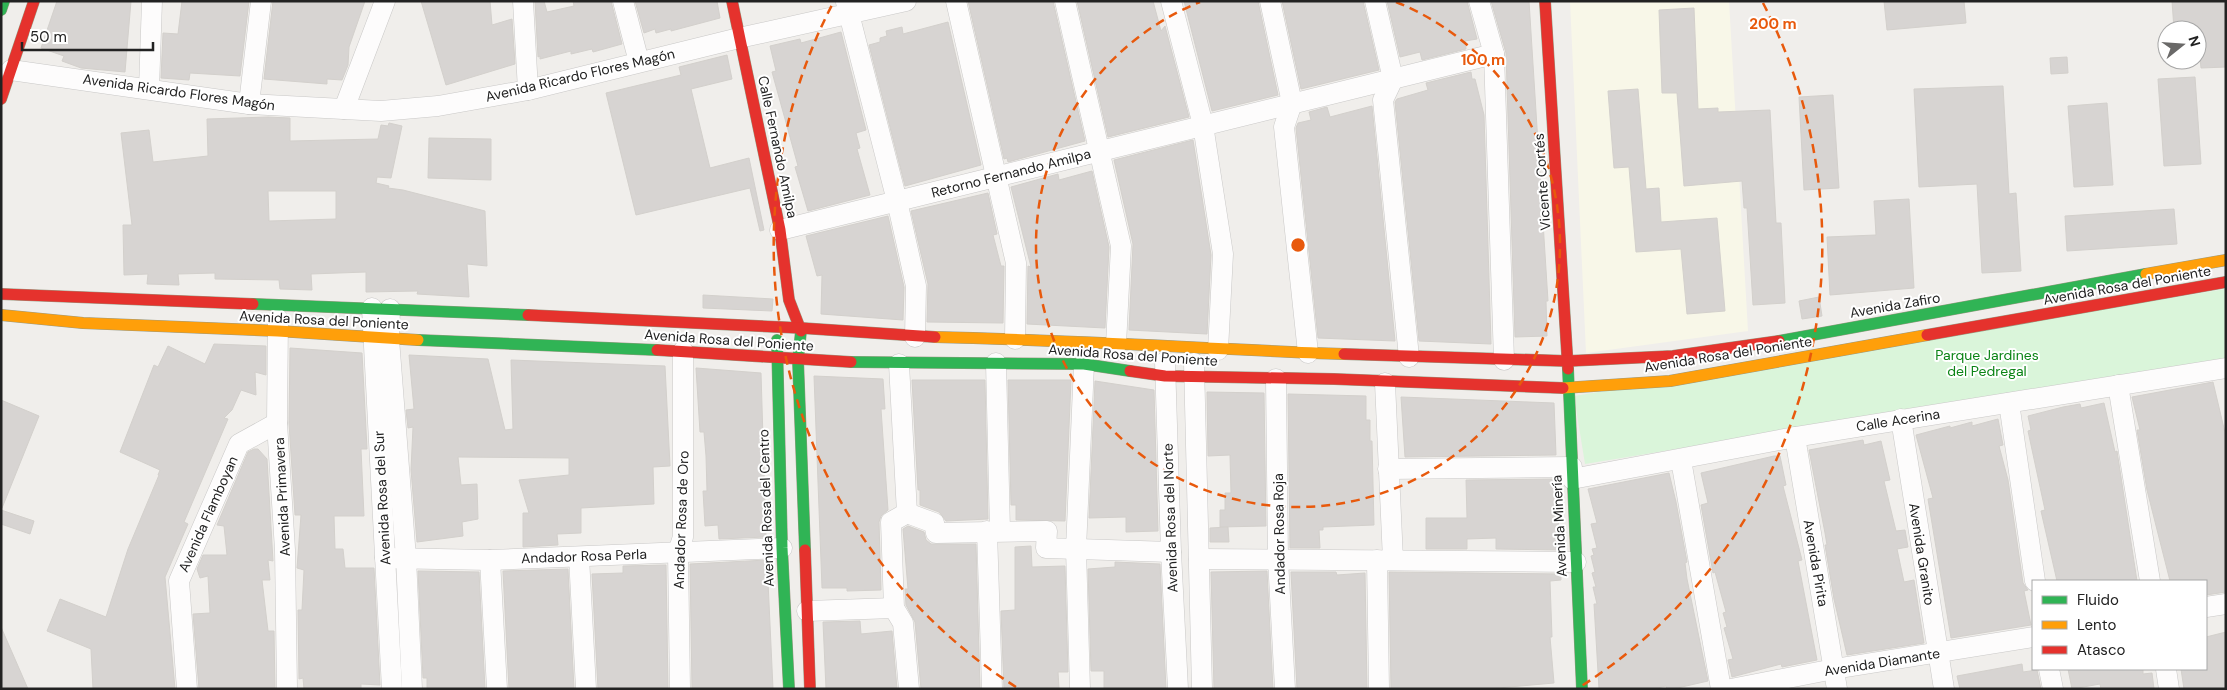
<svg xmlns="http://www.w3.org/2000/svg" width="2227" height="690" viewBox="0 0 2227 690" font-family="'DM Sans',sans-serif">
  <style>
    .education { fill: #f8f7e8 }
    .park { fill: #daf5da }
    .building { fill: #d7d4d2; stroke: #d3d0cc; fill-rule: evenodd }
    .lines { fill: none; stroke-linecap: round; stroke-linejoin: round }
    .street-casing { stroke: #c9c8c7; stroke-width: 21 }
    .fast-casing { stroke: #999a82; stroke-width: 12 }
    .slow-casing { stroke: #999a82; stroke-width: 12 }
    .jam-casing { stroke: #999a82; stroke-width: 12 }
    .street { stroke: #fdfcfc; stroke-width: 20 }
    .fast { stroke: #30b455; stroke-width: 11 }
    .slow { stroke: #ff9f0a; stroke-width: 11 }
    .jam { stroke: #e5322d; stroke-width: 11 }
    .ring { fill: none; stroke: #e8590c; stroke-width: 2.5; stroke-dasharray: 9 6 }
    .labels { text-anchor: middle; stroke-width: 4; stroke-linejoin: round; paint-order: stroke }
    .street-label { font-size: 14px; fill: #222; stroke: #fff }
    .park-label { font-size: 14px; fill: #0c8416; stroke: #fff }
    .centre { fill: #e8590c; stroke: #fff; stroke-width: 2.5 }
    .ring-label { font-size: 15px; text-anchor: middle; font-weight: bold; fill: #e8590c; stroke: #fff; stroke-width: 4; stroke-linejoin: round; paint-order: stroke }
  </style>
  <rect width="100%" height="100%" fill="#f0eeeb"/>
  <path class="education" d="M 1570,1 L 1729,1 L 1748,331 L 1586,353 Z"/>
  <path class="park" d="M 2226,289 L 2226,359 L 1585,464 L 1574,396 Z"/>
  <g class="building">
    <path d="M 57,1 L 131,1 L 125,72 L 81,68 L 62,61 L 64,56 L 41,48 Z"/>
    <path d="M 182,1 L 249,1 L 240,76 L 190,73 L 189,80 L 161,78 L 163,33 L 178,34 Z"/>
    <path d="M 273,1 L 365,1 L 349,47 L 348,65 L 342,80 L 327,79 L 327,84 L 264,79 Z"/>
    <path d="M 421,1 L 490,1 L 492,25 L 512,19 L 515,64 L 446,85 Z"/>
    <path d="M 535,1 L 544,1 L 547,12 L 574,6 L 573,1 L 611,1 L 622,44 L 593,52 L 592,49 L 571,54 L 571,51 L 540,59 L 540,56 L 538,57 Z"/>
    <path d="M 635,1 L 717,1 L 720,18 L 671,31 L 671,29 L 656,33 L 655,29 L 644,33 Z"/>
    <path d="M 968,1 L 1053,1 L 1085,141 L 1008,162 L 1007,158 L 1004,159 Z"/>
    <path d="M 1077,1 L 1153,1 L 1161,31 L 1165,26 L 1189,117 L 1108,137 Z"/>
    <path d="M 1184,1 L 1258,1 L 1278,95 L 1212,111 Z"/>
    <path d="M 1282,1 L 1363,1 L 1379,70 L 1301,89 Z"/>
    <path d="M 1387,1 L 1467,1 L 1477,39 L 1465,41 L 1466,49 L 1422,60 L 1420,52 L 1400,57 Z"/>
    <path d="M 1491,1 L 1529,1 L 1548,301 L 1546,301 L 1547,336 L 1515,337 L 1506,53 Z"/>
    <path d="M 1884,1 L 1964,1 L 1966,23 L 1887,30 Z"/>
    <path d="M 2172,1 L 2226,1 L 2226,67 L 2201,68 L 2197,28 L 2174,29 Z"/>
    <path d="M 1694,8 L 1698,109 L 1718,108 L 1718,112 L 1770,110 L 1776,223 L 1781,223 L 1785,303 L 1753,305 L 1747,208 L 1744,208 L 1742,181 L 1684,186 L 1677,93 L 1662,93 L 1659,10 Z"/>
    <path d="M 948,22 L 981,165 L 905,186 L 869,45 L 880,42 L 880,38 L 887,36 L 886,31 L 902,27 L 903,34 Z"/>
    <path d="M 841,32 L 866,130 L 856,133 L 860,148 L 857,149 L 870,195 L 808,211 L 795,167 L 798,166 L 772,72 L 776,71 L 770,46 L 800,39 L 801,43 Z"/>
    <path d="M 727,55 L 732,79 L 691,89 L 710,168 L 749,158 L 764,230 L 760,231 L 750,188 L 636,215 L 606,93 L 681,75 L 679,67 Z"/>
    <path d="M 2067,57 L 2068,73 L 2051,74 L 2050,58 Z"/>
    <path d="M 1471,72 L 1472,79 L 1475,79 L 1484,115 L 1491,344 L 1419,341 L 1395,102 L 1397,99 L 1428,90 L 1426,83 Z"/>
    <path d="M 2195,77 L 2201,164 L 2164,166 L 2158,79 Z"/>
    <path d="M 2003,86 L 2009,194 L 2016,193 L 2021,271 L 1982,273 L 1977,184 L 1919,187 L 1914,89 Z"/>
    <path d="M 1638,89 L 1646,189 L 1659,188 L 1661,222 L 1717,218 L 1725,311 L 1687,314 L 1681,249 L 1636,252 L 1629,167 L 1614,168 L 1608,91 Z"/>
    <path d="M 1833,95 L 1839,188 L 1804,190 L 1799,97 Z"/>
    <path d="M 2107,103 L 2113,185 L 2074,187 L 2068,106 Z"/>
    <path d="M 1372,106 L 1395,341 L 1318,338 L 1296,128 L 1298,123 L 1311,120 L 1309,112 L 1327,107 L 1330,117 Z"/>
    <path d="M 268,117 L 290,118 L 290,141 L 378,139 L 381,125 L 388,126 L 389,123 L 402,126 L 391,178 L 377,177 L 376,183 L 389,186 L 388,188 L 403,190 L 485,211 L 487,266 L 467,264 L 469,297 L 417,294 L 418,291 L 366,292 L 366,272 L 311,274 L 312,290 L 280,289 L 279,280 L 215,279 L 215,273 L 178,274 L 179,285 L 147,284 L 148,274 L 124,275 L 123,225 L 132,225 L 121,133 L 149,130 L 153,162 L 208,156 L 207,119 ZM 268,191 L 336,191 L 336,219 L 269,221 Z"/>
    <path d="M 429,138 L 491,139 L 491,180 L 428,178 Z"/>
    <path d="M 1193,140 L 1211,255 L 1207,334 L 1129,330 L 1133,244 L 1114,160 Z"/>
    <path d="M 1092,171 L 1109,247 L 1105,328 L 1027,324 L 1028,266 L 1031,267 L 1011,187 L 1058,174 L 1059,180 Z"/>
    <path d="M 988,193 L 997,234 L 993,235 L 1001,266 L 1004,266 L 1003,323 L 927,322 L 928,284 L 911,211 Z"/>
    <path d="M 1909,199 L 1914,288 L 1830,295 L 1827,237 L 1876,235 L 1874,201 Z"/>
    <path d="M 2174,209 L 2177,244 L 2067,251 L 2065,216 Z"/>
    <path d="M 888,216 L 904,287 L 903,320 L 821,314 L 822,275 L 817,276 L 806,236 Z"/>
    <path d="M 703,295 L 773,299 L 772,311 L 703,308 Z"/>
    <path d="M 1819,297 L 1822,316 L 1802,319 L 1799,301 Z"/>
    <path d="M 214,344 L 266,346 L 266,375 L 255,372 L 256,395 L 241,390 L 232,410 L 224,418 L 228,419 L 184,522 L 188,524 L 165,577 L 175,689 L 93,689 L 91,649 L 47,631 L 60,599 L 106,617 L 128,549 L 159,475 L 158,475 L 160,470 L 120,452 L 154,365 L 158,367 L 168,346 L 205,364 Z"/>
    <path d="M 290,348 L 362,353 L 367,449 L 361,449 L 364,516 L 334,516 L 335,549 L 343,549 L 345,568 L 374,568 L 380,685 L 361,684 L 361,689 L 304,689 L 303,678 L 299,679 L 298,610 L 302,610 L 304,570 L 297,568 L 301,515 L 295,515 L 289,423 Z"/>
    <path d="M 409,355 L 488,359 L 505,430 L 513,429 L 511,360 L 665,366 L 670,466 L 653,467 L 654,504 L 581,508 L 581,533 L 557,534 L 558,545 L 523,547 L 523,513 L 529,513 L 519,480 L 569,475 L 569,458 L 458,457 L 461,485 L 477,484 L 478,519 L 462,522 L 463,536 L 417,542 L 411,470 L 413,427 L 408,428 L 406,410 L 414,409 Z"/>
    <path d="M 696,368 L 761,373 L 766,537 L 719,539 L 718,525 L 705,526 L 703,491 L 707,491 L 706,456 L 704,432 L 700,432 Z"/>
    <path d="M 814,376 L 883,379 L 885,409 L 881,409 L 888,510 L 881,516 L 879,522 L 881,590 L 847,591 L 847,588 L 822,588 Z"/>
    <path d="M 912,380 L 985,380 L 988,519 L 946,521 L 939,512 L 920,505 L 920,490 L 918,490 Z"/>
    <path d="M 1008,380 L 1071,380 L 1065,521 L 1016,520 L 1016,505 L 1011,505 Z"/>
    <path d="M 1095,381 L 1154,390 L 1158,531 L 1126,532 L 1126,517 L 1089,518 Z"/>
    <path d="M 2213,382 L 2226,437 L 2226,592 L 2206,595 L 2206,581 L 2170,581 L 2147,490 L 2137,430 L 2140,430 L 2132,397 Z"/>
    <path d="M 1207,392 L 1264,393 L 1266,526 L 1220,527 L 1220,510 L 1225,510 L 1225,493 L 1231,493 L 1230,455 L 1208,456 Z"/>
    <path d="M 1288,394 L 1366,396 L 1366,420 L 1370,420 L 1370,441 L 1372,441 L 1374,525 L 1323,527 L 1323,530 L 1319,530 L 1320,548 L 1290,548 Z"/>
    <path d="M 1401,397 L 1554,403 L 1556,455 L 1405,457 Z"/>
    <path d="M 1,400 L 39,416 L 2,508 L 1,508 Z"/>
    <path d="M 2104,403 L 2115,452 L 2117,451 L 2137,581 L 2057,581 L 2041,511 L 2045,510 L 2028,431 L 2031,430 L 2028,416 L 2063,407 L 2080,404 L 2081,408 Z"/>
    <path d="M 1998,419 L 2003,445 L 1999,446 L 2008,480 L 2023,583 L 2028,590 L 2024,591 L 2031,625 L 1951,638 L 1928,499 L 1933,498 L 1916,435 L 1950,426 L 1950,428 L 1972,422 L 1972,426 Z"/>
    <path d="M 1863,440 L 1864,445 L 1881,441 L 1890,480 L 1884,481 L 1896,531 L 1905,530 L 1908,547 L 1897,549 L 1904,582 L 1914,580 L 1924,643 L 1847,655 L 1834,599 L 1825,545 L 1827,545 L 1825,533 L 1809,450 Z"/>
    <path d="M 254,449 L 258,449 L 267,459 L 273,561 L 268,560 L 270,580 L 262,580 L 268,631 L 274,631 L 275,689 L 199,689 L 193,614 L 210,613 L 208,576 L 200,578 L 197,569 L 203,555 L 227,555 L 224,526 L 217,525 L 248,452 Z"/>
    <path d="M 1774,456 L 1780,456 L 1786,485 L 1783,486 L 1802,560 L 1798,561 L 1817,660 L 1782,667 L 1781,664 L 1732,677 L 1728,660 L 1733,659 L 1724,628 L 1727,627 L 1723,613 L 1726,612 L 1715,572 L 1713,573 L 1701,505 L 1708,503 L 1701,473 Z"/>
    <path d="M 1669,473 L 1676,502 L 1687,562 L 1685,563 L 1687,579 L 1708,681 L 1673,689 L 1667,689 L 1666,686 L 1653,689 L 1599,689 L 1594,604 L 1597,604 L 1593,587 L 1596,587 L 1592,573 L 1595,572 L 1591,556 L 1594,555 L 1592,549 L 1597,548 L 1591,524 L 1597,523 L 1588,489 Z"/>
    <path d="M 1556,479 L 1560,550 L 1496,549 L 1496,538 L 1467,539 L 1467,549 L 1426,549 L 1426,518 L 1467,518 L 1466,480 Z"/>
    <path d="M 1,510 L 34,521 L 30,534 L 1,524 Z"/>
    <path d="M 908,526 L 924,532 L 926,540 L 931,544 L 976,544 L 980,689 L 921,689 L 915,622 L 906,605 L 905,589 L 908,589 L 903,529 Z"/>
    <path d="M 1228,527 L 1229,542 L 1210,542 L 1210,528 Z"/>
    <path d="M 1031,546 L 1032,567 L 1065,566 L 1068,672 L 1058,672 L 1059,688 L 1004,689 L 1001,611 L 1015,610 L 1015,547 Z"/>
    <path d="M 767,560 L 773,689 L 692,689 L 690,564 Z"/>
    <path d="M 1115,562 L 1160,564 L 1166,689 L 1104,689 L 1104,671 L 1091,671 L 1088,569 L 1115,567 Z"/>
    <path d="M 666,565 L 668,689 L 598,689 L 592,574 L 623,573 L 623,566 Z"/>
    <path d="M 568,569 L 574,689 L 509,689 L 503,571 Z"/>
    <path d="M 418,571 L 479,572 L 485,689 L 427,689 L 427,678 L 423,678 Z"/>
    <path d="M 1267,571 L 1273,689 L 1214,689 L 1211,572 Z"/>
    <path d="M 1291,572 L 1336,572 L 1337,575 L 1365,573 L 1367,689 L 1297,689 Z"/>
    <path d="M 1389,572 L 1561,574 L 1561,580 L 1550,581 L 1552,637 L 1550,637 L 1554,683 L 1487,689 L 1391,689 Z"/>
    <path d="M 860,621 L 861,634 L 892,631 L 897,689 L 826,689 L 823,622 Z"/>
    <path d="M 1,627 L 28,689 L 1,689 Z"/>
    <path d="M 2226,632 L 2226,689 L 2184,689 L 2181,669 L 2206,669 L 2206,637 Z"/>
    <path d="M 2022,664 L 2023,672 L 2037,670 L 2041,689 L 1960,689 L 1957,676 Z"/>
    <path d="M 2068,669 L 2143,669 L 2143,674 L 2152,673 L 2154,689 L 2101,689 L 2100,684 L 2072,689 Z"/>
  </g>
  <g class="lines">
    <defs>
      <g id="street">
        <path d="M 523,1 L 528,90"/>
        <path d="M 623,1 L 639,62"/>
        <path d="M 956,1 L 1016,263 L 1015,339"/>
        <path d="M 1065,1 L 1121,246 L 1116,345"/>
        <path d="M 1171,1 L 1203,125 L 1223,254 L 1218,350"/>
        <path d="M 1270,1 L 1292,103 L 1284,127 L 1308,353"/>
        <path d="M 1375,1 L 1393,79 L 1383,100 L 1409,357"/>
        <path d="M 1479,1 L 1494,54 L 1504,360"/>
        <path d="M 846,2 L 897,201 L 916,286 L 915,337"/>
        <path d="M 11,70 L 249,104 L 381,111 L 438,106 L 528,90 L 739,38 L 906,1"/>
        <path d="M 149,89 L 152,1"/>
        <path d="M 249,104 L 261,1"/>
        <path d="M 344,109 L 385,1"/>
        <path d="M 780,230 L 1494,54"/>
        <path d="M 372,308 L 392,689"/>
        <path d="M 390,309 L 389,339 L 406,558 L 412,689"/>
        <path d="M 278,319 L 277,423 L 285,550 L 287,689"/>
        <path d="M 1165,362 L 1171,552 L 1178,689"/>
        <path d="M 996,363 L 1000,531"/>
        <path d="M 1194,363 L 1202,689"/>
        <path d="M 899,364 L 907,513"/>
        <path d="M 1276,379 L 1278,559 L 1285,689"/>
        <path d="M 1385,383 L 1393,560"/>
        <path d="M 2118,385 L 2150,581"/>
        <path d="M 2009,403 L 2035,581"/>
        <path d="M 1901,419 L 1944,689"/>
        <path d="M 1795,437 L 1837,689"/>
        <path d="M 1681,460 L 1721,689"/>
        <path d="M 1388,469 L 1572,467"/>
        <path d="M 1572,479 L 1795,437 L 2226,368"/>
        <path d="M 907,513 L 934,523 L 936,533 L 1047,531 L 1046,548 L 1171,552"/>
        <path d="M 907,513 L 891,522 L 894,608 L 903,623 L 909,689"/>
        <path d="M 987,531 L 992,689"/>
        <path d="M 579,557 L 586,689"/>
        <path d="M 385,558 L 490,560 L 782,548"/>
        <path d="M 1199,559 L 1576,562"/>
        <path d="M 490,560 L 497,689"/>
        <path d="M 1377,560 L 1379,689"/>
        <path d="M 2206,607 L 2226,604"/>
        <path d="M 807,611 L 894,608"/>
        <path d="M 2049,669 L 2053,689"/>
        <path d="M 2166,669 L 2169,689"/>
        <path d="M 187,689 L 179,581 L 239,444 L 277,423"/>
        <path d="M 680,689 L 678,552 L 683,537 L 683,351"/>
        <path d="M 1080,689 L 1076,549 L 1084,364"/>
        <path d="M 1731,689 L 1834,669 L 2033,637"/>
      </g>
      <g id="fast">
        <path d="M 1,10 L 4,1"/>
        <path d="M 253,304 L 528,315"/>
        <path d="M 801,331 L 798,360 L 805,550"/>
        <path d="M 418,340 L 657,350"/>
        <path d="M 777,340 L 782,548 L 789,689"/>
        <path d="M 1779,341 L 2146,274"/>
        <path d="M 851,362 L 1084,364 L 1130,371"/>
        <path d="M 1568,369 L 1582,689"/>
      </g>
      <g id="slow">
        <path d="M 2146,274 L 2226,260"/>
        <path d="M 1,315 L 83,323 L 278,331 L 418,340"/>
        <path d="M 935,337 C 1072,340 1208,349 1344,354"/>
        <path d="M 1563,388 L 1670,381 L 1927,335"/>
      </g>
      <g id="jam">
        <path d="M 732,1 L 780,230 L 789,300 L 801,331"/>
        <path d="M 1545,1 L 1568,369"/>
        <path d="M 1,99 L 34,1"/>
        <path d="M 1,294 L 253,304"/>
        <path d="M 528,315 L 801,328 L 935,337"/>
        <path d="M 1927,335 L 2226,282"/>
        <path d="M 657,350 L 851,362"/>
        <path d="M 1344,354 L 1568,361 L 1673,356 L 1779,341"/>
        <path d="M 1130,371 L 1165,376 L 1334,379 L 1563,388"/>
        <path d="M 805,550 L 810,689"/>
      </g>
    </defs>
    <use href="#street" class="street-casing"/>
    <use href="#fast" class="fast-casing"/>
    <use href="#slow" class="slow-casing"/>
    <use href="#jam" class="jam-casing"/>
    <use href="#street" class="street"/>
    <use href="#fast" class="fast"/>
    <use href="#slow" class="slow"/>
    <use href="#jam" class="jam"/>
  </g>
  <g class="ring">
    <path d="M1396 2A262 262 0 1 1 1200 2"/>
    <path d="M1016 687A524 524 0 0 1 833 3M1763 3A524 524 0 0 1 1580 687"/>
  </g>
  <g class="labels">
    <g class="street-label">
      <text transform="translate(580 75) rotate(-13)" y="5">Avenida Ricardo Flores Magón</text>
      <text transform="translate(179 92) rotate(8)" y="5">Avenida Ricardo Flores Magón</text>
      <text transform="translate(778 147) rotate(78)" y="5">Calle Fernando Amilpa</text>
      <text transform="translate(1011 173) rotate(-14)" y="5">Retorno Fernando Amilpa</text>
      <text transform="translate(1542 182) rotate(-94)" y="5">Vicente Cortés</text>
      <text transform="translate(2127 285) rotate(-10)" y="5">Avenida Rosa del Poniente</text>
      <text transform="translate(1895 305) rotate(-10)" y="5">Avenida Zafiro</text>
      <text transform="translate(324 320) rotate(3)" y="5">Avenida Rosa del Poniente</text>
      <text transform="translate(729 340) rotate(4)" y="5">Avenida Rosa del Poniente</text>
      <text transform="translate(1728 354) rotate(-9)" y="5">Avenida Rosa del Poniente</text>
      <text transform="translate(1133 355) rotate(4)" y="5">Avenida Rosa del Poniente</text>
      <text transform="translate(1898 420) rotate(-9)" y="5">Calle Acerina</text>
      <text transform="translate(282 497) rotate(-93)" y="5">Avenida Primavera</text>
      <text transform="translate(382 498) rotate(-93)" y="5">Avenida Rosa del Sur</text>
      <text transform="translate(766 508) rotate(-92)" y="5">Avenida Rosa del Centro</text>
      <text transform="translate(208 514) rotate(-66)" y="5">Avenida Flamboyan</text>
      <text transform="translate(1170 518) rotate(-92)" y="5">Avenida Rosa del Norte</text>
      <text transform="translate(681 520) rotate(-88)" y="5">Andador Rosa de Oro</text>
      <text transform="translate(1559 526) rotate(-93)" y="5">Avenida Minería</text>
      <text transform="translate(1279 534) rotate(-91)" y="5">Andador Rosa Roja</text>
      <text transform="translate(1922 554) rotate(81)" y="5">Avenida Granito</text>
      <text transform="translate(584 556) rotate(-2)" y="5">Andador Rosa Perla</text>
      <text transform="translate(1816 563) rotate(80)" y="5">Avenida Pirita</text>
      <text transform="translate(1882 662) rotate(-9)" y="5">Avenida Diamante</text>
    </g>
    <g class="park-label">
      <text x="1987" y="360">Parque Jardines<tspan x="1987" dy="16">del Pedregal</tspan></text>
    </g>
  </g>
  <circle cx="1298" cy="245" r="8" class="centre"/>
  <g class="ring-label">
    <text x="1773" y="29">200 m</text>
    <text x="1483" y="65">100 m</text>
  </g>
  <rect width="2227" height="690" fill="none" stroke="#222222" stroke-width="5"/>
  <rect x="2032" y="580" width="175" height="90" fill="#ffffff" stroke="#a7a7a7"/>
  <rect x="2042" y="596" width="25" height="8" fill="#30b455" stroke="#a7a7a7"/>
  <text x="2077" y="605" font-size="15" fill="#222222">Fluido</text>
  <rect x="2042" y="621" width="25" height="8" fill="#ff9f0a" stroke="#a7a7a7"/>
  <text x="2077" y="630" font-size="15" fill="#222222">Lento</text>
  <rect x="2042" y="646" width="25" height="8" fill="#e5322d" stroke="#a7a7a7"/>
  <text x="2077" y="655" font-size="15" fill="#222222">Atasco</text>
  <g transform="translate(2182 45) rotate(73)"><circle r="24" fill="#ffffff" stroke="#a7a7a7"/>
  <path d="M0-4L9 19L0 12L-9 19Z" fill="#6a6968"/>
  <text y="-8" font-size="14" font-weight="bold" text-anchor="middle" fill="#222222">N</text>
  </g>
  <path d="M22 42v8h131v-8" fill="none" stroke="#222222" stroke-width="2.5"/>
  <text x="30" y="42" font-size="15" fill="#222222" stroke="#ffffff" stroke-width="4" paint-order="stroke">50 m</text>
</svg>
